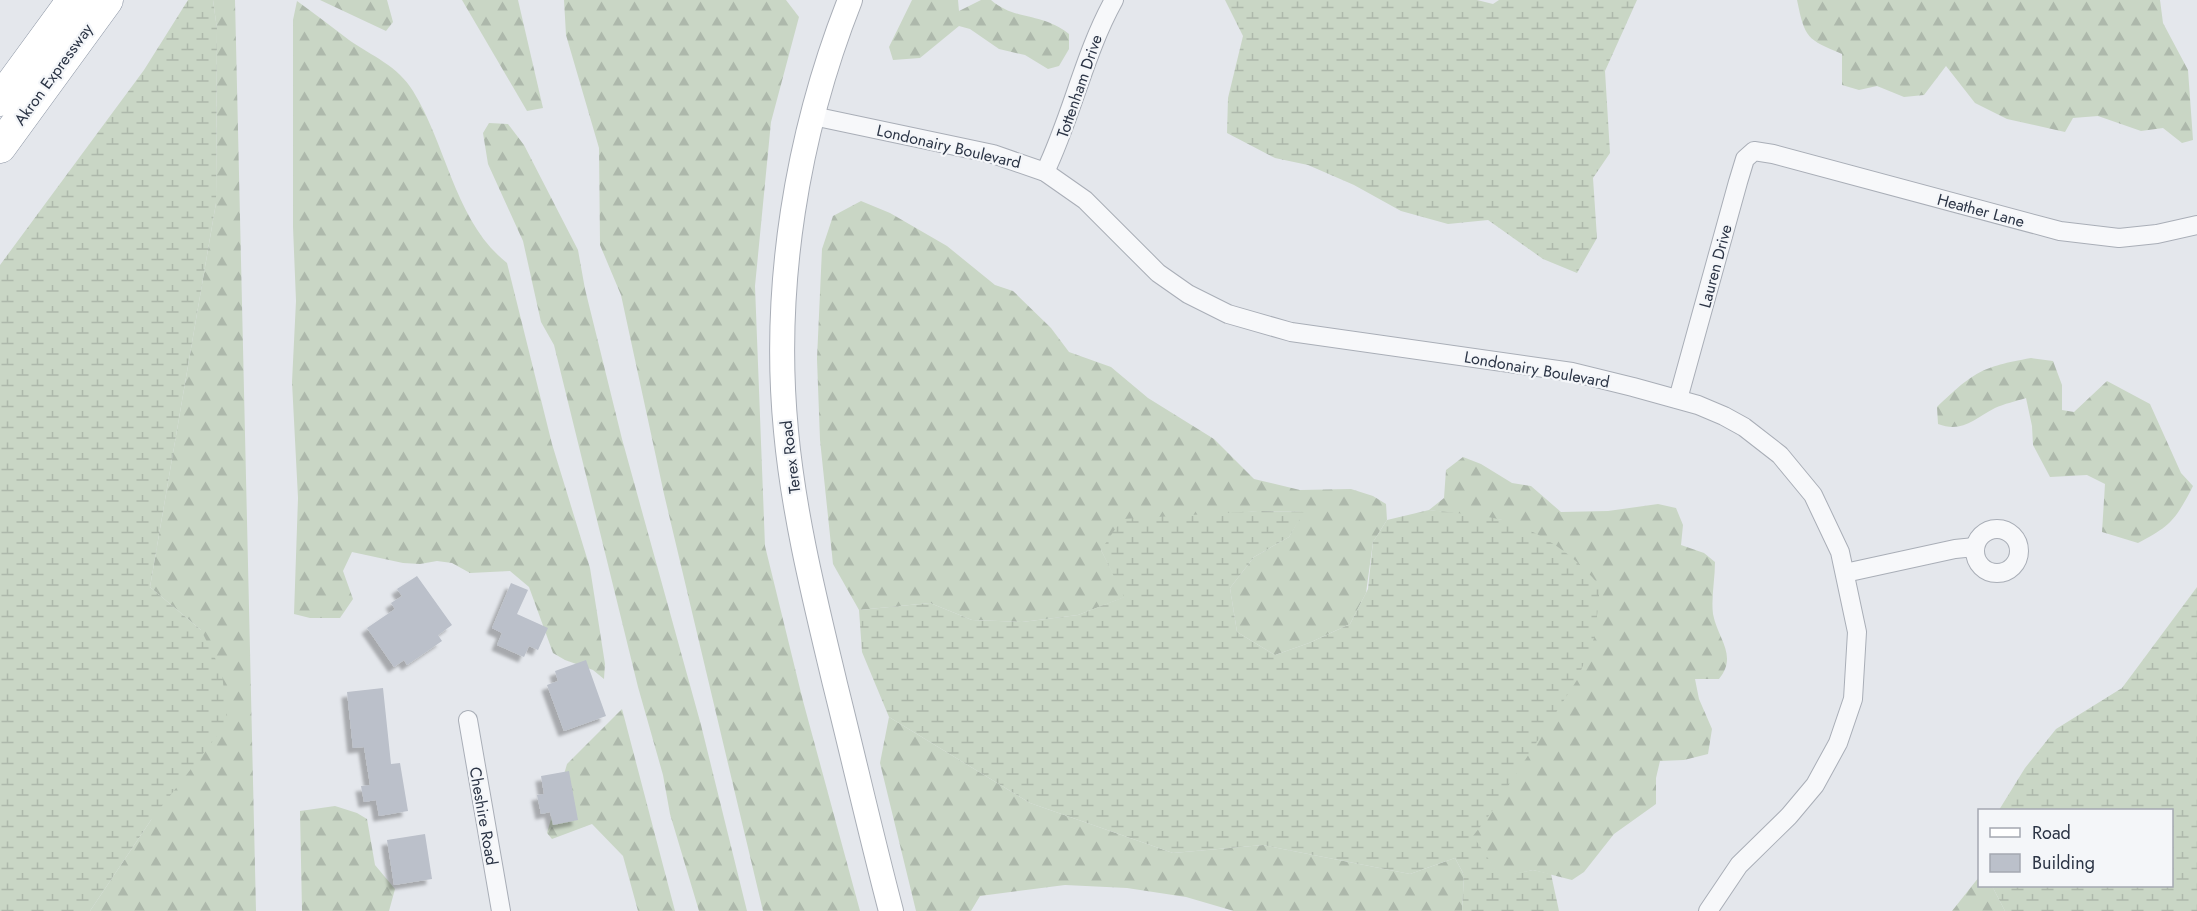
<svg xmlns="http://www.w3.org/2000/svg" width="2197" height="911" viewBox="0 0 2197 911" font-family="Jost,sans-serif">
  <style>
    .forest { fill: url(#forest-firs) }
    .wetland { fill: url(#wetland-marsh) }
    .building { fill: #bbc0ca; filter: url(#shadow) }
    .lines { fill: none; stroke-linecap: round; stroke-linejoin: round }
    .street-casing { stroke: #a9aeb7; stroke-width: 20 }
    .secondary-casing { stroke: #a9aeb7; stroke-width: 26 }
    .highway-casing { stroke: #8b94a3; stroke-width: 33 }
    .street { stroke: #f7f8fa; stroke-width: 18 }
    .secondary { stroke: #fff; stroke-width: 24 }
    .highway { stroke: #fff; stroke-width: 32 }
    .labels { text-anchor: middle; stroke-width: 4.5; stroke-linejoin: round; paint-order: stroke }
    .street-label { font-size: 16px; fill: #2b3445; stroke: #f4f6f9 }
  </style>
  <defs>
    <pattern id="forest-firs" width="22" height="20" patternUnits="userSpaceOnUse" patternTransform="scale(1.5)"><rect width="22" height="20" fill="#c9d6c5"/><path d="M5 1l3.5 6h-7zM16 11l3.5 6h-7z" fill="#adb8ab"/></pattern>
    <pattern id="wetland-marsh" width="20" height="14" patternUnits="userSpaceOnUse" patternTransform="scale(1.5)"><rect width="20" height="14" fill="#c9d6c5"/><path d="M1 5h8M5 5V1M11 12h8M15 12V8" fill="none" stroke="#adb8ab"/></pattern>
    <filter id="shadow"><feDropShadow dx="-5.5" dy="5.5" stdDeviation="1.5" flood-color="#0004"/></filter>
  </defs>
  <rect width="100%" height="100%" fill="#e4e7ec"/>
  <g class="forest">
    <path d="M 213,0 L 235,0 L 256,911 L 90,911 L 151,820 L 201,630 L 150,587 L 216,203 L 217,29 Z"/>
    <path d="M 320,0 L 387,0 L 393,22 L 386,31 Z"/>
    <path d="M 462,0 L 518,0 L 543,108 L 527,111 Z"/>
    <path d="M 564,0 L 786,0 L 799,17 L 771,122 L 755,286 L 765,546 L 803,701 L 860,911 L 763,911 L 664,494 L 621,295 L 600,245 L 599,148 L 566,35 Z"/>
    <path d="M 912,0 L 958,0 L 959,11 L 981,0 L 991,0 C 1015,21 1041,12 1069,34 L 1069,49 L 1059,66 L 1048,69 L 1025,55 L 999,49 L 970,29 L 959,26 L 920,58 L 893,60 L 889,47 Z"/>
    <path d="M 1797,0 L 2160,0 L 2163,23 L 2188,70 L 2193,140 L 2182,143 L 2163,128 L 2141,131 L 2098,116 L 2073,118 L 2065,132 L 2007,119 L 1975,103 L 1946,66 L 1924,95 L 1904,97 L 1877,86 L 1859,90 L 1842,85 L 1842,54 C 1807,39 1805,39 1797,0 Z"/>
    <path d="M 297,1 C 315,14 332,27 349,40 C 372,56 398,66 413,91 C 447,146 455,222 507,263 L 552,444 L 590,568 L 605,664 L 604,679 L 593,670 L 565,660 L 553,653 L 529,587 L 510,571 L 470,573 L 452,563 L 437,561 L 420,564 L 403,563 L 352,552 L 343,571 L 353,599 L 340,618 L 310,618 L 294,614 L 298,498 L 292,382 L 296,301 L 293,227 L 293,20 Z"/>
    <path d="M 489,123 L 508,124 L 524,145 L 578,250 L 585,289 L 622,439 L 701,725 L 747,911 L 699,911 L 670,814 L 663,775 L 638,687 L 554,345 L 541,322 L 523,241 L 488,164 L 483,133 Z"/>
    <path d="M 861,201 L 890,213 L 947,246 L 995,285 L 1013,291 L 1051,328 L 1069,352 L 1111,367 L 1148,398 L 1214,439 L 1254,479 L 1300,490 L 1351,489 L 1373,496 L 1386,504 L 1387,520 L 1373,542 L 1366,593 L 1350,624 L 1309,643 L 1275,655 L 1237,632 L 1230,588 L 1254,557 L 1289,537 L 1303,512 L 1258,511 L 1205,516 L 1101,550 L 1125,597 L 1078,615 L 1022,622 L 972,620 L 930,603 L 859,610 L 833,564 L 820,440 L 817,359 L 822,249 L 833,216 Z"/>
    <path d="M 2031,358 L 2053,361 L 2062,385 L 2062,410 L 2074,412 L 2107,381 L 2150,404 L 2181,473 L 2193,486 C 2176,519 2171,526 2138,543 L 2102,532 L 2105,484 L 2087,475 L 2050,477 L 2033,445 L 2032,426 L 2026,398 C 2016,401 2004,404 1995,408 C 1974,419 1962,433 1938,424 L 1937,407 C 1974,372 1981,367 2031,358 Z"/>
    <path d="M 1463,457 L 1481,464 L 1512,483 L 1531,486 L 1561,512 L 1608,511 L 1658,504 L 1676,508 L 1683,525 L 1681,545 L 1704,553 L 1715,562 C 1715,579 1711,598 1713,614 C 1718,640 1738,655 1719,679 L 1695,679 L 1699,699 L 1712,729 L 1708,754 L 1684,760 L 1660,761 L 1656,778 L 1656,804 L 1614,834 L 1584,872 L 1572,880 L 1533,870 L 1500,877 L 1472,836 L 1508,783 L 1502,520 L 1429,510 L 1444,498 L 1446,470 Z"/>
    <path d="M 622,709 L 675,911 L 638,911 L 623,856 L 592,824 L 552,839 L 547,833 L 567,764 Z"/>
    <path d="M 889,717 L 1030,803 L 1173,853 L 1263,845 L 1410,874 L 1455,858 L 1464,875 L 1462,911 L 1234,911 L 1186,897 L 1127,888 L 1065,885 L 980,896 L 971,911 L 916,911 L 880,763 Z"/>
    <path d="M 335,806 L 357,813 L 367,819 L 375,865 L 395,889 L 389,911 L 302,911 L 300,811 Z"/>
    <path d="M 1979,877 L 1980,886 L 1992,886 L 2005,911 L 1952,911 Z"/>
  </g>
  <g class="wetland">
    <path d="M 188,0 L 213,0 L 217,29 L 216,203 L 150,587 L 201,630 L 222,672 L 227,723 L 151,820 L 90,911 L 0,911 L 0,265 L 144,70 Z"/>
    <path d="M 1225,0 L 1477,0 L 1493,4 L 1499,0 L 1637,0 L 1605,71 L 1610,153 L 1593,178 L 1597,238 L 1577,273 L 1543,259 L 1488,220 L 1448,224 L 1401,211 L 1354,185 L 1308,165 L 1275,158 L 1227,133 L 1228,98 L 1243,36 Z"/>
    <path d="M 1429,510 C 1453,513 1479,514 1502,520 C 1541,531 1575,556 1600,586 L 1595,636 L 1577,680 L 1490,814 L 1473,836 L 1500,876 L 1533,870 L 1551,874 L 1559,911 L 1462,911 L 1464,875 L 1455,858 L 1410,874 L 1263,845 L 1173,853 L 1030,803 L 889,717 L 862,652 L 859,610 L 930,603 L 972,620 L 1022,622 L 1078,615 L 1124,597 L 1101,550 L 1122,519 L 1258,511 L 1304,512 L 1289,537 L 1254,557 L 1230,588 L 1237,632 L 1275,655 L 1309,643 L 1350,624 L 1368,589 L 1373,542 L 1387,520 Z"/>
    <path d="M 2197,587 L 2197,911 L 2005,911 L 1992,886 L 2172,886 L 2172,810 L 1999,810 L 2025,768 L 2056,729 L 2122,688 Z"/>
  </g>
  <g class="building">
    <path d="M 417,576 L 452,625 L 438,635 L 442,641 L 407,665 L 404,660 L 394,667 L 367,628 L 395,609 L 391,603 L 402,596 L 397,589 Z"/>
    <path d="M 511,583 L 528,590 L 517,614 L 548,628 L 538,650 L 529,646 L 524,657 L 497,645 L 502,633 L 492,628 Z"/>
    <path d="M 586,660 L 606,716 L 564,731 L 547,685 L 558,681 L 555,671 Z"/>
    <path d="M 383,688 L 391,764 L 400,763 L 408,811 L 379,816 L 376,800 L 364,802 L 361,786 L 370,785 L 364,747 L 353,748 L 347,692 Z"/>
    <path d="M 569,771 L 578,820 L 553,825 L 550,812 L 541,814 L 537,795 L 544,794 L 541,776 Z"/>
    <path d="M 425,834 L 432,879 L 394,885 L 387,840 Z"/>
  </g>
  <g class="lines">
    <defs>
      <g id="street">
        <path d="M 813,116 L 993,154 L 1045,172 L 1085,200 L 1158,273 L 1188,294 L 1228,314 L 1291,332 L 1572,372 L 1633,387 L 1698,405 L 1724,416 L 1744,427 L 1780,455 L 1813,495 L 1840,552 L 1857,632 L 1853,699 L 1838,743 L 1815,785 L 1789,816 L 1739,865 L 1708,911"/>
        <path d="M 1045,172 C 1072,116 1084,54 1114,0"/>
        <path d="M 1678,399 L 1738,182 L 1745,159 L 1754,151 L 1773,154 L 2060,231 L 2119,238 L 2157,234 L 2197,225"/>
        <circle cx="1997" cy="551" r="22"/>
        <path d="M 1845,573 L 1955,549 L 1975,547"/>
        <path d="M 468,720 L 501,911"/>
      </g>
      <path id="secondary" d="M 850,0 C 797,134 772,287 786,431 C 794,517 815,600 835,684 C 854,760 871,835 891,911"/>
      <g id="highway">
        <path d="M 0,100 L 73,0"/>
        <path d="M 0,147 L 107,0"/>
      </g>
    </defs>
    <use href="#street" class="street-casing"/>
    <use href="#secondary" class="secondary-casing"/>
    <use href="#highway" class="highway-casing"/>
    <use href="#street" class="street"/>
    <use href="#secondary" class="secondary"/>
    <use href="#highway" class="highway"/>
  </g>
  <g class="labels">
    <g class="street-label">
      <text transform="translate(53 74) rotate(-54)" y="6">Akron Expressway</text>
      <text transform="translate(1079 86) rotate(-71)" y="6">Tottenham Drive</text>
      <text transform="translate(949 146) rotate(13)" y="6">Londonairy Boulevard</text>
      <text transform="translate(1981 210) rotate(15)" y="6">Heather Lane</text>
      <text transform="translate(1715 266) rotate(-75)" y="6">Lauren Drive</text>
      <text transform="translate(1537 369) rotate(10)" y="6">Londonairy Boulevard</text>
      <text transform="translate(790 457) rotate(-97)" y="6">Terex Road</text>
      <text transform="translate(484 816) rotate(80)" y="6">Cheshire Road</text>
    </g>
  </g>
  <rect x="1978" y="809" width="195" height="78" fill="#f4f6f9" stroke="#a4a8b1" stroke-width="1.5"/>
  <rect x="1990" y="828" width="30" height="9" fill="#ffffff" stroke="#a4a8b1" stroke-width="1.5"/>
  <text x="2032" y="839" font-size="18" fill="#2b3445">Road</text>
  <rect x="1990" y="854" width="30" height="18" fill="#bbc0ca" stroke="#a4a8b1" stroke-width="1.5"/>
  <text x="2032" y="869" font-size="18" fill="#2b3445">Building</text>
</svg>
